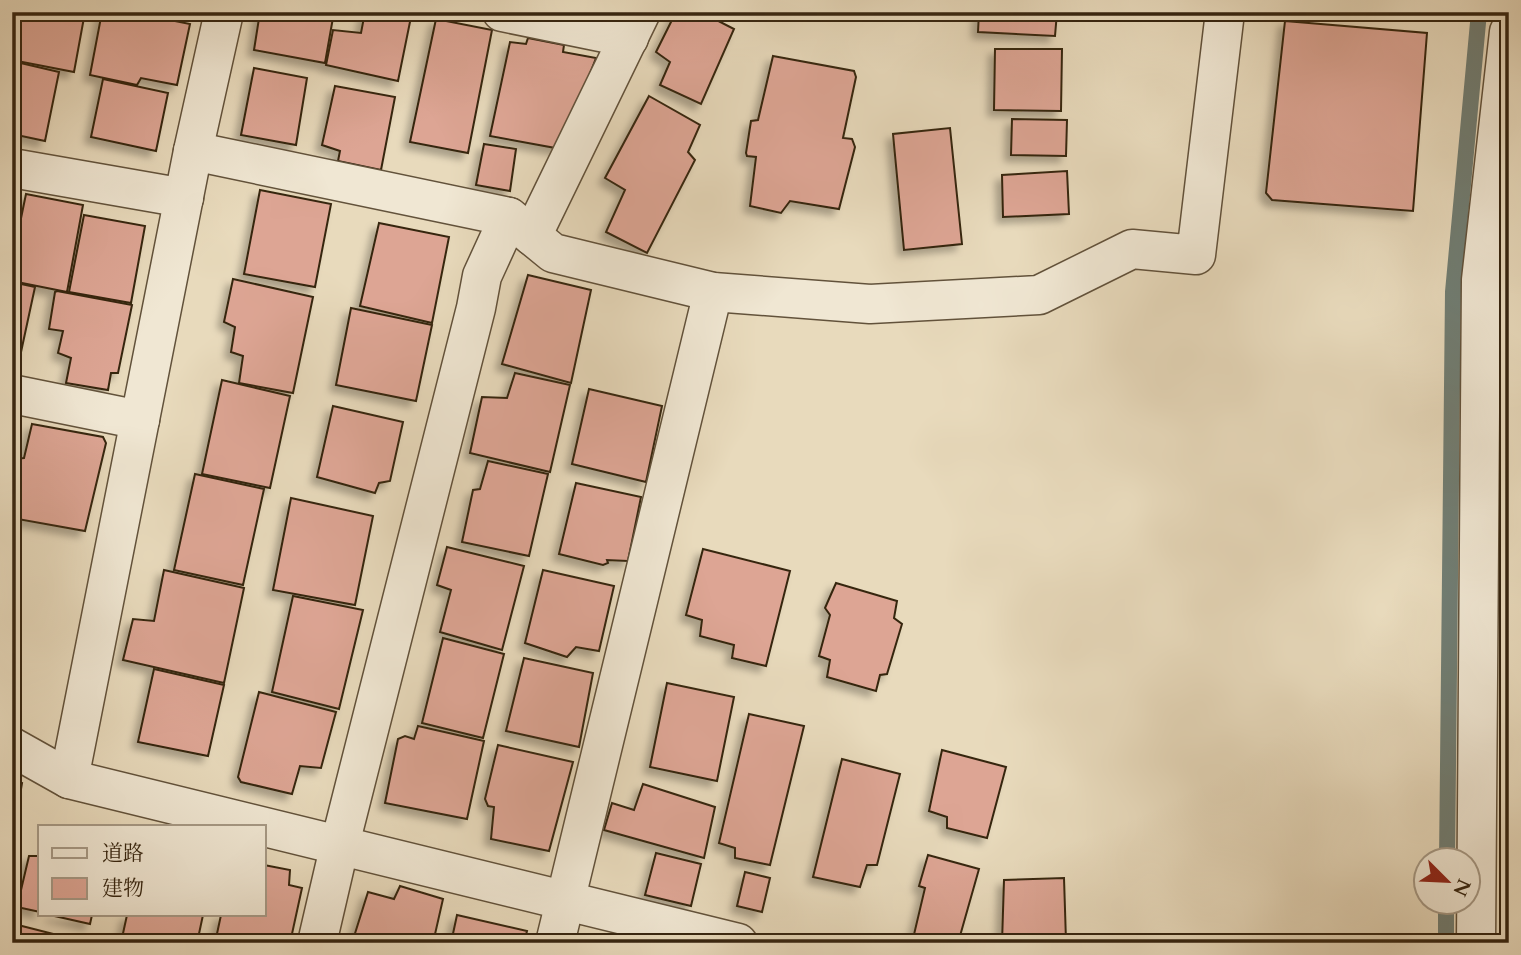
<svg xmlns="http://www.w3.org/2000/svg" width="1521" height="955" viewBox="0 0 1521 955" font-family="Cardo,'Noto Serif JP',serif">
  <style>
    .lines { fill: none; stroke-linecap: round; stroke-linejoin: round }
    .stream { stroke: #717e74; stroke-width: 16 }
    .building { fill: #dda594; stroke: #362510; stroke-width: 2; filter: url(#shadow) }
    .minor-casing { stroke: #62523b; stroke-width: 41 }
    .minor { stroke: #f0e7d3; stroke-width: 38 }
  </style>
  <defs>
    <filter id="shadow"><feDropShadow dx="-6" dy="6" stdDeviation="3.5" flood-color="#0004"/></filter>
  </defs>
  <rect width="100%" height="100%" fill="#e8dabc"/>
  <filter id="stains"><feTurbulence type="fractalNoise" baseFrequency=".00286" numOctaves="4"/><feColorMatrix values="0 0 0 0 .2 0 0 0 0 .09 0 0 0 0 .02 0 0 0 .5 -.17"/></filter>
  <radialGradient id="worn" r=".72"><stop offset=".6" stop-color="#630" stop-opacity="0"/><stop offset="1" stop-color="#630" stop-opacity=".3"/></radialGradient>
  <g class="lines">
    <g class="stream">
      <path d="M 1447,860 L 1453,292 L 1479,12"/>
      <path d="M 1446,943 L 1446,902"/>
    </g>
  </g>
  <g class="building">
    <path d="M 16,12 L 85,12 L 74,72 L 12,60 L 12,16 L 16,16 Z"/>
    <path d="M 102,12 L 130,12 L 190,24 L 177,85 L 141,78 L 137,85 L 90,75 Z"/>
    <path d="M 260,12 L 334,12 L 325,63 L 254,50 Z"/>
    <path d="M 365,12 L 412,12 L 398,81 L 326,65 L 333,30 L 361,33 Z"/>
    <path d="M 676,12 L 701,12 L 734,29 L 701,104 L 660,85 L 670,62 L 656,52 Z"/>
    <path d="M 979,12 L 1057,12 L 1055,36 L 978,32 Z"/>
    <path d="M 436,19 L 492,30 L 468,153 L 410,142 Z"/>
    <path d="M 1285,21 L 1427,33 L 1413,211 L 1272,200 L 1266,193 Z"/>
    <path d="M 528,38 L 564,45 L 563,52 L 596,58 L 561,149 L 490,136 L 510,42 L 526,44 Z"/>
    <path d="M 995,49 L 1062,49 L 1061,111 L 994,110 Z"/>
    <path d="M 773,56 L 854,71 L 856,77 L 843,138 L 852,139 L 855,147 L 839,209 L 790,201 L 781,213 L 750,206 L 756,157 L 747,156 L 746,153 L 751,121 L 758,120 Z"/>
    <path d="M 12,61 L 59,72 L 45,141 L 12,134 Z"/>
    <path d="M 254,68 L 307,78 L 296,145 L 241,135 Z"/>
    <path d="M 103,79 L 168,93 L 156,151 L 91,137 Z"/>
    <path d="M 335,86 L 395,97 L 381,170 L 338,161 L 340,151 L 322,145 Z"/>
    <path d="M 649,96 L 700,125 L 688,152 L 695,160 L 647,253 L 606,232 L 625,190 L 605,178 Z"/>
    <path d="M 1012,119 L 1067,120 L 1066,156 L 1011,155 Z"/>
    <path d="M 950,128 L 962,244 L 904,250 L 893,134 Z"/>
    <path d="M 484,144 L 516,149 L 510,191 L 476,185 Z"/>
    <path d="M 1067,171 L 1069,214 L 1003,217 L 1002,175 Z"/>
    <path d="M 260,190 L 331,204 L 315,287 L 244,274 Z"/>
    <path d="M 26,194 L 83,205 L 67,292 L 12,281 L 12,262 Z"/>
    <path d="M 84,215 L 145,226 L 131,303 L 69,292 Z"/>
    <path d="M 379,223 L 449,237 L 432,323 L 360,306 Z"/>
    <path d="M 528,275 L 591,290 L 571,383 L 502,364 Z"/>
    <path d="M 233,279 L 313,297 L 293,393 L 239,383 L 243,356 L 231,352 L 235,327 L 224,322 Z"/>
    <path d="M 12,282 L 35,287 L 18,366 L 12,365 Z"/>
    <path d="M 57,291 L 132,305 L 118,373 L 111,373 L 108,390 L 66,383 L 71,358 L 58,353 L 63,331 L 49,329 L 55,292 Z"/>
    <path d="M 351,308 L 432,325 L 416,401 L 336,385 Z"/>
    <path d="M 515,373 L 570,385 L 550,472 L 470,453 L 482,397 L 507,398 Z"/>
    <path d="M 222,380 L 290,396 L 270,488 L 202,474 Z"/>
    <path d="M 589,389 L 662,406 L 646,482 L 572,464 Z"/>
    <path d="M 333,406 L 403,422 L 390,481 L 379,483 L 375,493 L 317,477 Z"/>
    <path d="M 32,424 L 103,437 L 106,443 L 85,531 L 12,518 L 12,459 L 24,458 Z"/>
    <path d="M 488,461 L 548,474 L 529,556 L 462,542 L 473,490 L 480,489 Z"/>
    <path d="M 195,474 L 264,489 L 243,585 L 174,570 Z"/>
    <path d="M 576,483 L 641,497 L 628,561 L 607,560 L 608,563 L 603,565 L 559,554 Z"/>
    <path d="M 291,498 L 373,516 L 355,605 L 273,590 Z"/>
    <path d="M 447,547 L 524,566 L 502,650 L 440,632 L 451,590 L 437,585 Z"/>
    <path d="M 703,549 L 790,571 L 766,666 L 732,658 L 734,645 L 700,636 L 702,620 L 686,615 Z"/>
    <path d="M 164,570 L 244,588 L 224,683 L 123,660 L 133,619 L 154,621 Z"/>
    <path d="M 543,570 L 614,586 L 599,651 L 576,647 L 567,657 L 525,643 Z"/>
    <path d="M 836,583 L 897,601 L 894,618 L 902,624 L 887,674 L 880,675 L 876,691 L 827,677 L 830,660 L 819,656 L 830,615 L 825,608 Z"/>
    <path d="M 293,596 L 363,610 L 339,709 L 272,692 Z"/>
    <path d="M 443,638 L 504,654 L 483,738 L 422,723 Z"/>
    <path d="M 524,658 L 593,673 L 579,747 L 506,731 Z"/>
    <path d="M 154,669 L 224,685 L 208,756 L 138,742 Z"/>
    <path d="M 667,683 L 734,697 L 717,781 L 650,767 Z"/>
    <path d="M 259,692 L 336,712 L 321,768 L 300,766 L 292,794 L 241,782 L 238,777 Z"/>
    <path d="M 749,714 L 804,726 L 770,865 L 735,858 L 735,848 L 719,843 Z"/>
    <path d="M 418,726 L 484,741 L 467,819 L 385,803 L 398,739 L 405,736 L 414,739 Z"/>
    <path d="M 498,745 L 573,762 L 549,851 L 491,839 L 494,807 L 488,806 L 485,799 Z"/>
    <path d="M 942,750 L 1006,767 L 987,838 L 947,828 L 947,817 L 929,811 Z"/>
    <path d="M 842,759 L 900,774 L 877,865 L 867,865 L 860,887 L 813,877 Z"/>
    <path d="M 12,781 L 22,783 L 13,837 L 12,837 Z"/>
    <path d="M 643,784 L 715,807 L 704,858 L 604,830 L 612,803 L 634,810 Z"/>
    <path d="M 40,851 L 40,912 L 17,907 L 29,856 L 39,856 Z"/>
    <path d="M 656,853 L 701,864 L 691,906 L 645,895 Z"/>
    <path d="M 928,855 L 979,869 L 958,943 L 912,943 L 925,888 L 919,886 Z"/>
    <path d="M 264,865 L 290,870 L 289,885 L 302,888 L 290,943 L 215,943 L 221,915 L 264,915 Z"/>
    <path d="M 745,872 L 770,878 L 762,912 L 737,906 Z"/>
    <path d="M 1064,878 L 1066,941 L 1002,943 L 1004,880 Z"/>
    <path d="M 400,886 L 443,899 L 433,943 L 352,943 L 368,892 L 394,899 Z"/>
    <path d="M 50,915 L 92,915 L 90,924 Z"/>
    <path d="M 127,915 L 203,915 L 197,943 L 148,943 L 122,938 Z"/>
    <path d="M 457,915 L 527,931 L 524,943 L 451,943 Z"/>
    <path d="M 18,925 L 81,941 L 81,943 L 13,943 Z"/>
  </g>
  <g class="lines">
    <defs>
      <g id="minor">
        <path d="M 502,12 L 629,38"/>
        <path d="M 193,151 L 509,217 L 553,253 L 713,292 L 870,304 L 1039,295 L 1132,249 L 1196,255 L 1225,12"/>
        <path d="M 12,168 L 184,198"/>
        <path d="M 532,236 L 641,12"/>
        <path d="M 12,394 L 140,420"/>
        <path d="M 12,747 L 69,779 L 738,943"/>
        <path d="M 69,779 L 193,151 L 224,12"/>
        <path d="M 317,943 L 340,844 L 476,308 L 482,276 L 509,217"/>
        <path d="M 555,943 L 713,292"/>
        <path d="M 1476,943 L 1481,280 L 1509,32"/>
      </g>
    </defs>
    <use href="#minor" class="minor-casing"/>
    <use href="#minor" class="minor"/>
  </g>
  <rect width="1521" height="955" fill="none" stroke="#e8dabc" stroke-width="42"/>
  <rect x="14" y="14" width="1493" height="927" fill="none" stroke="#362510" stroke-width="3.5"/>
  <rect x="21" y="21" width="1479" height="913" fill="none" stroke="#362510" stroke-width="2"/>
  <rect x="38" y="825" width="228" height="91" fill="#f0e7d3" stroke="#a69985" stroke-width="2"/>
  <rect x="52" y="848" width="35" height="10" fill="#f0e7d3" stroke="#a69985" stroke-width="2"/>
  <text x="102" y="860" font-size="21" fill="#362510">道路</text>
  <rect x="52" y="878" width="35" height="21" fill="#dda594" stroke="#a69985" stroke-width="2"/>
  <text x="102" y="895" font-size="21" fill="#362510">建物</text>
  <g transform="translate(1447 881) rotate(114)"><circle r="33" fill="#f0e7d3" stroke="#a69985" stroke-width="2"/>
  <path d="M0-5L12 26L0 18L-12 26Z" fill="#8f2418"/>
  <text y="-10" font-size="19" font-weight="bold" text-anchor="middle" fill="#362510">N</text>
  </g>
  <rect width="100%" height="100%" filter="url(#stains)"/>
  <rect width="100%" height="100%" fill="url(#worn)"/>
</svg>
